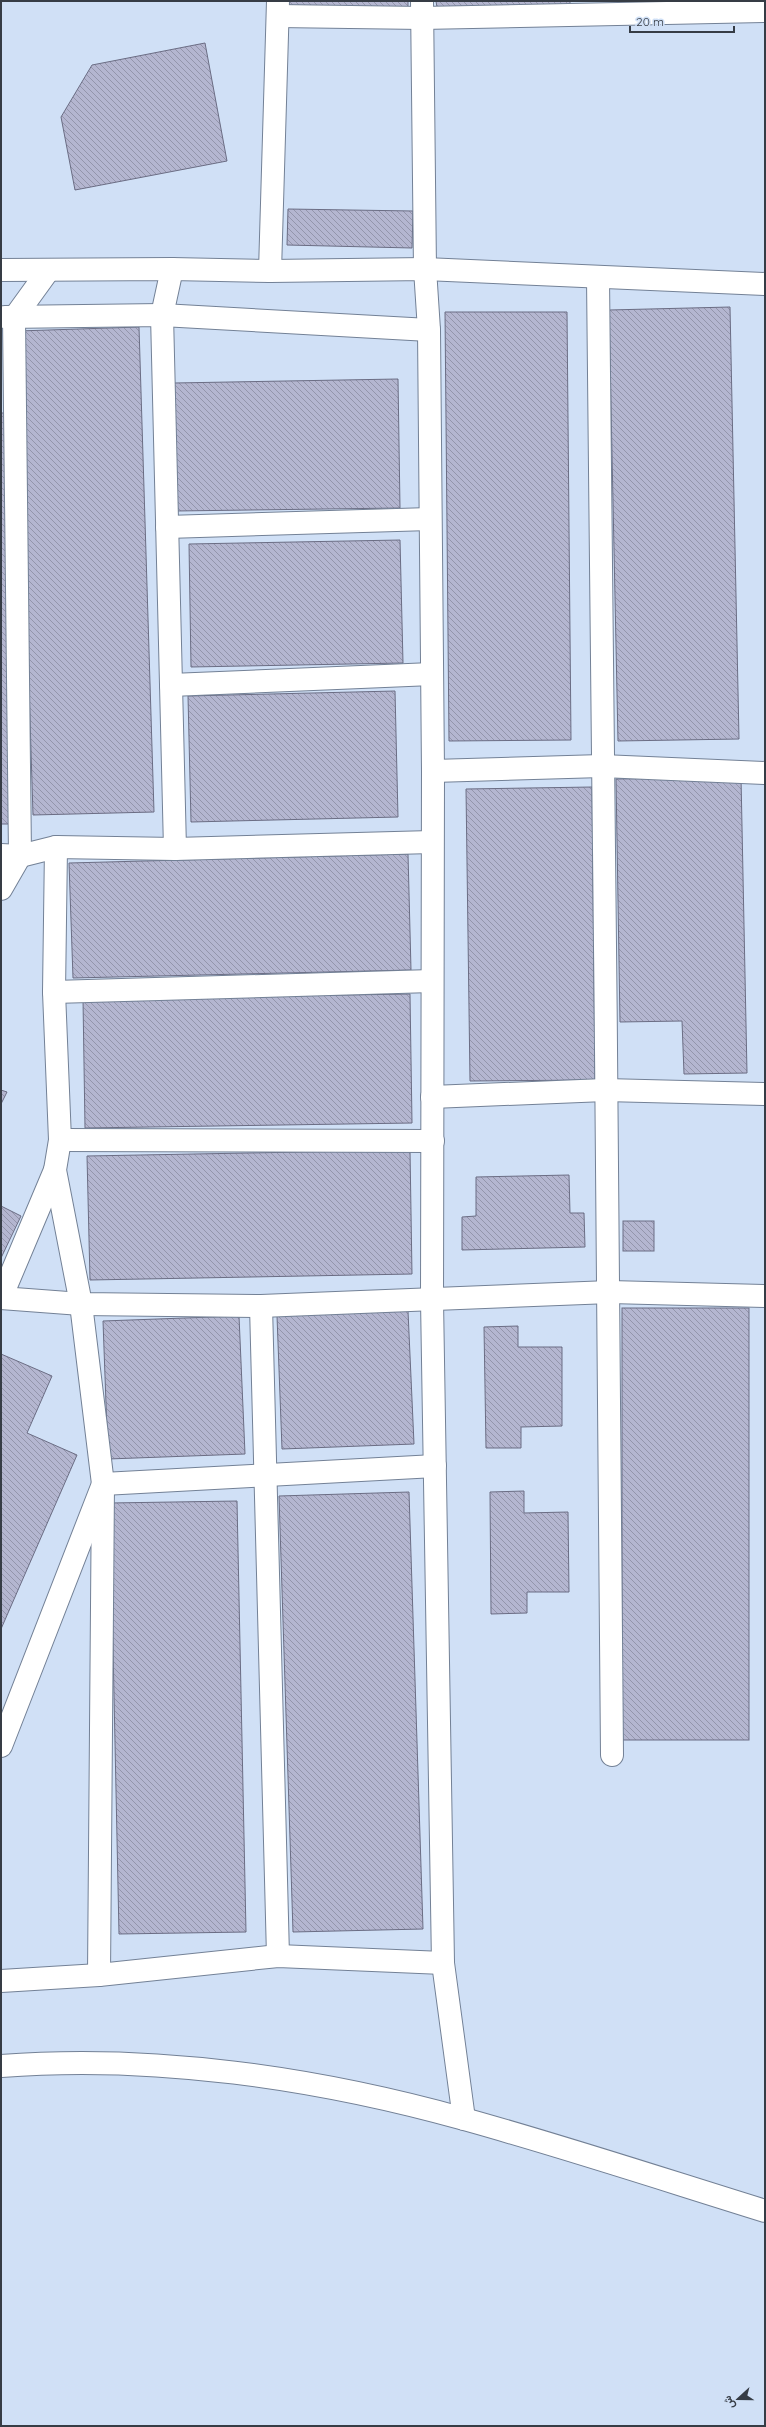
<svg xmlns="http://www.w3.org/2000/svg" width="766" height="2427" viewBox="0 0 766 2427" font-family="Quicksand,Vazirmatn,sans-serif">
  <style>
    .building { fill: url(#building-back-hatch); stroke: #6b6d84 }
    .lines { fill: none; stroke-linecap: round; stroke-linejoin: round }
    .minor-casing { stroke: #738196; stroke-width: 24 }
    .minor { stroke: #fff; stroke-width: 22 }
  </style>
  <defs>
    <pattern id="building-back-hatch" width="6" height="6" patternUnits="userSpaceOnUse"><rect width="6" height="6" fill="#b4b6d0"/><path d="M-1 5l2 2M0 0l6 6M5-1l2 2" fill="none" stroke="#9395ab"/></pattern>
  </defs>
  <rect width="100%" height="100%" fill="#d0e0f6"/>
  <g class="building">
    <path d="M 285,1 L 408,1 L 408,8 L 285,7 Z"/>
    <path d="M 436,1 L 570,1 L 570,6 L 437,8 Z"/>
    <path d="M 205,43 L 227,161 L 75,190 L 61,117 L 92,65 Z"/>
    <path d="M 288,209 L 413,211 L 412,248 L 287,245 Z"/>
    <path d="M 730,307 L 739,739 L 618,741 L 609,310 Z"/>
    <path d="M 445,312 L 567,312 L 571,740 L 449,741 Z"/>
    <path d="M 139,327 L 154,812 L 33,815 L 18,331 Z"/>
    <path d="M 398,379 L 400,508 L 176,511 L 174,383 Z"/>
    <path d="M 1,413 L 12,413 L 17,824 L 1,824 Z"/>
    <path d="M 400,540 L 403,663 L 191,667 L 189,544 Z"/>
    <path d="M 395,691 L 398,817 L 191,822 L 188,696 Z"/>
    <path d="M 741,777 L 747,1073 L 684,1074 L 682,1021 L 620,1022 L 616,779 Z"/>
    <path d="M 592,787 L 595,1080 L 470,1081 L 466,789 Z"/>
    <path d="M 408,854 L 411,970 L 73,978 L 69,863 Z"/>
    <path d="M 410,994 L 412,1123 L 85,1128 L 83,999 Z"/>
    <path d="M 1,1090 L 7,1092 L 1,1104 Z"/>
    <path d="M 410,1150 L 412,1274 L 90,1280 L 87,1156 Z"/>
    <path d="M 569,1175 L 570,1213 L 584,1213 L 585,1247 L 462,1250 L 462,1217 L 476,1216 L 476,1177 Z"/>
    <path d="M 1,1206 L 21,1216 L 1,1258 Z"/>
    <rect x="623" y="1221" width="31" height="30"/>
    <rect x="622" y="1308" width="127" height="432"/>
    <path d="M 408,1311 L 414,1444 L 282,1449 L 277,1316 Z"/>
    <path d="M 239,1316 L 245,1454 L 108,1459 L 103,1321 Z"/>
    <path d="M 518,1326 L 518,1347 L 562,1347 L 562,1426 L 521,1427 L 521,1448 L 486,1448 L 484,1327 Z"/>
    <path d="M 1,1354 L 52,1376 L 27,1433 L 77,1455 L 1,1629 Z"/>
    <path d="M 524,1491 L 524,1513 L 568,1512 L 569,1592 L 527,1592 L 527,1613 L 491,1614 L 490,1492 Z"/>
    <path d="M 409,1492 L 423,1929 L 293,1932 L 279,1496 Z"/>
    <path d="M 237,1501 L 246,1932 L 119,1934 L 110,1503 Z"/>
  </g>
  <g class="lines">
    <defs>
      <g id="minor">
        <path d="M 422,1 L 425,269 L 429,330 L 433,771 L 432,1300 L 443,1963 L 464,2119"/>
        <path d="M 278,16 L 422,18 L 765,11"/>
        <path d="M 172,269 L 162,315 L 175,849"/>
        <path d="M 1,270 L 172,269 L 270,271 L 425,269 L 765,284"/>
        <path d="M 270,271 L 278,1"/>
        <path d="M 598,278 C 602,770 610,1263 612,1755"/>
        <path d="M 5,317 L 162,315 L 429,330"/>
        <path d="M 167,527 L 430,519"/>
        <path d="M 171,685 L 432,674"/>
        <path d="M 433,771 L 602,766 L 765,773"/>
        <path d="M 56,847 L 54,992 L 60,1140 L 55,1170 L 81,1304 L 103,1484 L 99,1975"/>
        <path d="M 1,855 L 20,856 L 56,847 L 175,849 L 432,842"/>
        <path d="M 1,889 L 20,856 L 14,318 L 48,271"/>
        <path d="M 54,992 L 432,981"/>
        <path d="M 432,1097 L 605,1090 L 765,1094"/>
        <path d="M 60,1140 L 433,1141"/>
        <path d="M 1,1298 L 81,1304 L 261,1306 L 610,1292 L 765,1296"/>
        <path d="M 1,1298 L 55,1170"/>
        <path d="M 261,1306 L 278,1956"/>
        <path d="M 1,1746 L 103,1484 L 435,1466"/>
        <path d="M 1,1981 L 99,1975 L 278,1956 L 443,1963"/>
        <path d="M 1,2066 C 153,2054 317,2078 464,2119 C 565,2147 665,2180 765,2211"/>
      </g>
    </defs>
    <use href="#minor" class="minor-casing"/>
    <use href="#minor" class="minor"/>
  </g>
  <rect width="766" height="2427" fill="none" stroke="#363c45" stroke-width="4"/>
  <g transform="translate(738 2399) rotate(249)" stroke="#d0e0f6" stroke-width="3" paint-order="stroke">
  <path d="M0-3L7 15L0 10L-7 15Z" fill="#363c45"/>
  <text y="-6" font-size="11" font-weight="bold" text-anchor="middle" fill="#363c45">ش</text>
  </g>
  <path d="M630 26v6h104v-6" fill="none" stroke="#363c45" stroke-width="2"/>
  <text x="636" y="26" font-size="12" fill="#363c45" stroke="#d0e0f6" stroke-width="3" paint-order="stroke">20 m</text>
</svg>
